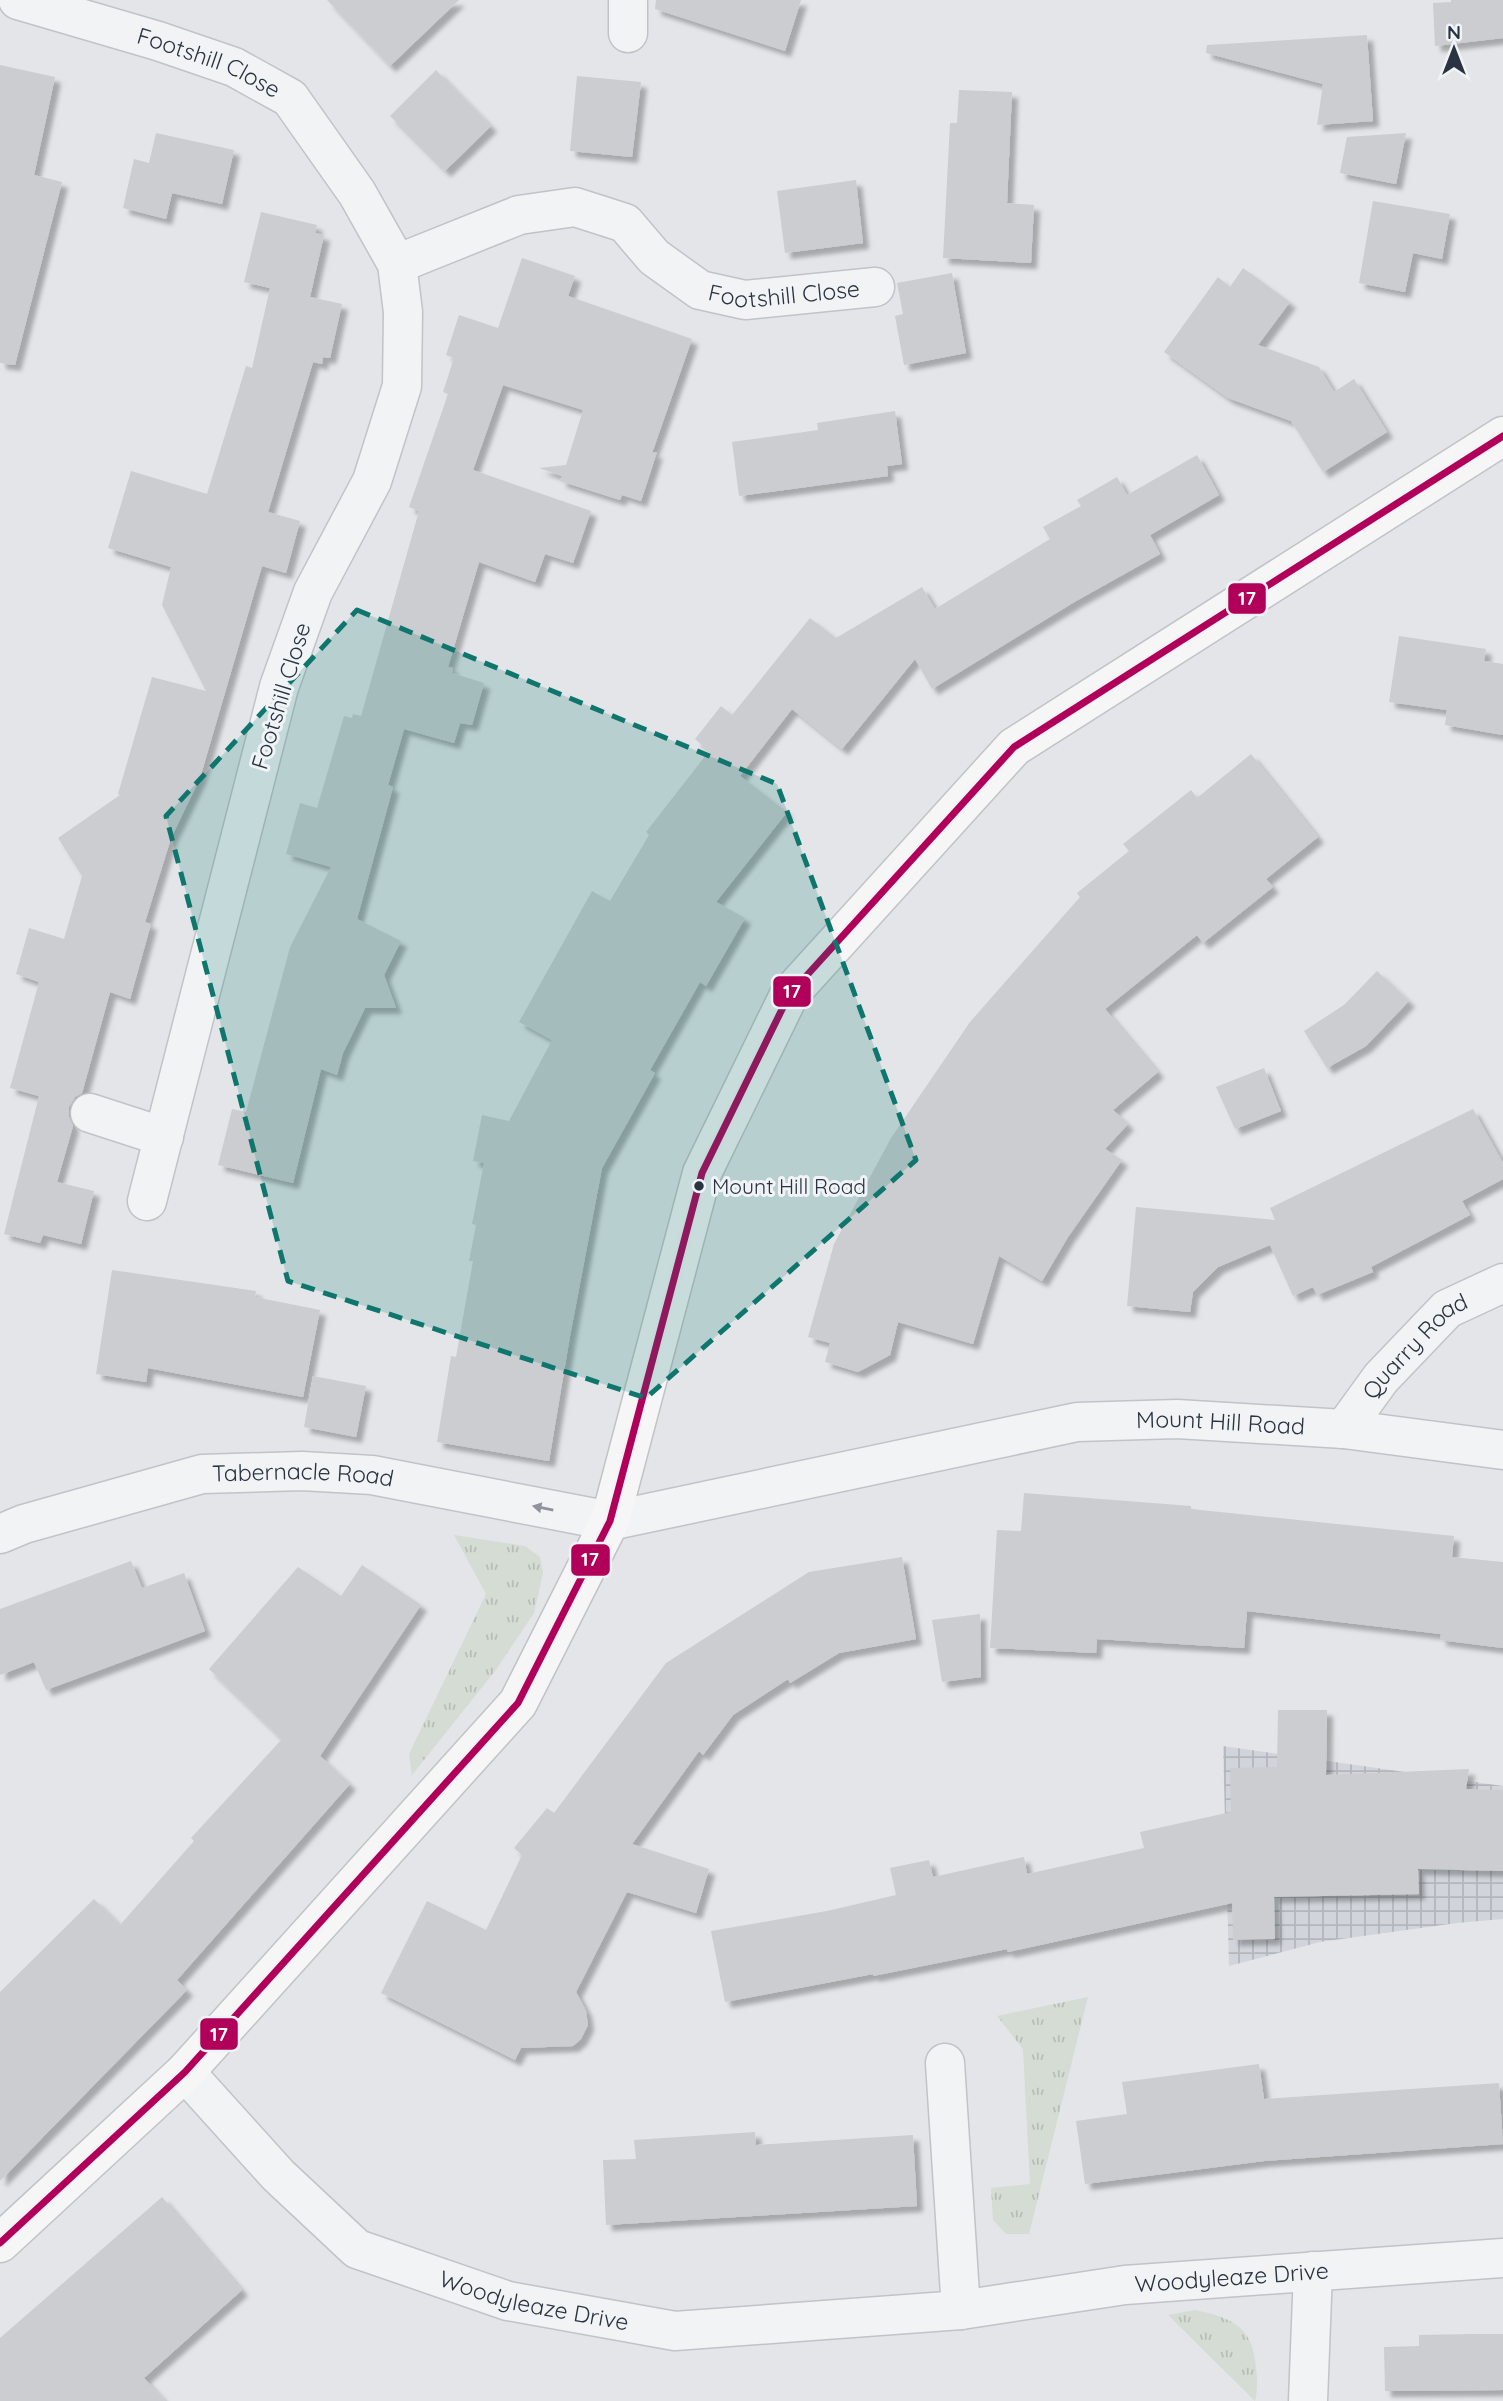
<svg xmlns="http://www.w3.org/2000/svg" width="1503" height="2401" viewBox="0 0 1503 2401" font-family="Quicksand,sans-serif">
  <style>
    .industrial { fill: url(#industrial-grid) }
    .grass { fill: url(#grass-tufts) }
    .building { fill: #cbcdd0; filter: url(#shadow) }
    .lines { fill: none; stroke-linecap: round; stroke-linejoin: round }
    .minor-casing { stroke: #c1c3c6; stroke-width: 41 }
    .tertiary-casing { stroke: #c1c3c6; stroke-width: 41 }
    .secondary-casing { stroke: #c1c3c6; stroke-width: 41 }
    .minor { stroke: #f2f3f5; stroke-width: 38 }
    .tertiary { stroke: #f2f3f5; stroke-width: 38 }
    .secondary { stroke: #f6f6f7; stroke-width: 38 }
    .bus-1-casing { stroke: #f1f4f7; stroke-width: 12 }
    .bus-1 { stroke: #b10059; stroke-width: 7 }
    .oneway { fill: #8e939c }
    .marked { fill: #0f766e; fill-opacity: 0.2; stroke: #0f766e; stroke-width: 5; stroke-dasharray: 14 9; stroke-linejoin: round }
    .bus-dot { fill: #293342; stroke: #f1f4f7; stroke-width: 2.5 }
    .labels { text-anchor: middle; stroke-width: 6; stroke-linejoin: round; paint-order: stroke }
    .bus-label { font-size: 21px; fill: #293342; stroke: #f1f4f7; text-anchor: start }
    .street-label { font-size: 23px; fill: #293342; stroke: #f1f4f7 }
    .line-badge { stroke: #f1f4f7; stroke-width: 2.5 }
    .badge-label { font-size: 19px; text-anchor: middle; font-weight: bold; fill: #fff }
  </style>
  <defs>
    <pattern id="industrial-grid" width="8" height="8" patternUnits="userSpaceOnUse" patternTransform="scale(1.75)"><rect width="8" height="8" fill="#d1d5db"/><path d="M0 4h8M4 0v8" fill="none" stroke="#b3b7bd"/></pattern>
    <pattern id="grass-tufts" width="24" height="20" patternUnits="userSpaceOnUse" patternTransform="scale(1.75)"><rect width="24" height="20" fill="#d4dcd3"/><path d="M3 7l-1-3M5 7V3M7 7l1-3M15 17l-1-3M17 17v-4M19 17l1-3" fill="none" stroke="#b6bdb6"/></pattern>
    <filter id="shadow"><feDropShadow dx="6" dy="6" stdDeviation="2" flood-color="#0004"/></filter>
  </defs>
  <rect width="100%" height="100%" fill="#e3e5e8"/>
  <path class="industrial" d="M 1223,1746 L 1503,1786 L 1503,1919 L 1457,1923 L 1320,1942 L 1229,1966 Z"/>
  <g class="grass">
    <path d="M 454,1535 L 525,1546 L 540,1557 L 543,1573 L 534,1613 L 495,1671 L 412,1775 L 409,1754 L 486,1594 Z"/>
    <path d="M 1088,1997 L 1029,2234 L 1006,2234 L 993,2220 L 991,2188 L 1030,2184 L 1023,2049 L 997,2016 Z"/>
    <path d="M 1195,2310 C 1233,2318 1253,2327 1256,2368 C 1257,2380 1258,2389 1255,2401 L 1168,2315 Z"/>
  </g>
  <g class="building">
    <path d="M 327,0 L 459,0 L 390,66 Z"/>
    <path d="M 656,0 L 801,0 L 785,51 L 655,9 Z"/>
    <path d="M 1451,0 L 1503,0 L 1503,38 L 1435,46 L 1433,3 L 1451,2 Z"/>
    <path d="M 1367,35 L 1373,121 L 1317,125 L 1323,84 L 1206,53 L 1207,45 Z"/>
    <path d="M 0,65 L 55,77 L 34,175 L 62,182 L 15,365 L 0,363 Z"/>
    <path d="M 436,70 L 491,126 L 445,171 L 390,116 Z"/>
    <path d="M 577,76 L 641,82 L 632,157 L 570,151 Z"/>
    <path d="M 959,90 L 1012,92 L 1007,203 L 1034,205 L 1031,263 L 943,258 L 950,123 L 957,123 Z"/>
    <path d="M 156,133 L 234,150 L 222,204 L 172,193 L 166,219 L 123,208 L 134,159 L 149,163 Z"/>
    <path d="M 1406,133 L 1396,184 L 1340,173 L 1347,137 Z"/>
    <path d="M 856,180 L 863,243 L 785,253 L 777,191 Z"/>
    <path d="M 1373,201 L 1450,214 L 1442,259 L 1413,253 L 1405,292 L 1359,283 Z"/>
    <path d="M 261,212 L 317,225 L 315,233 L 324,235 L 310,297 L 342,304 L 330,358 L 323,357 L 322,364 L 313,362 L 268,512 L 300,521 L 286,573 L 262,566 L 200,778 L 171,838 L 145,922 L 151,924 L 130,999 L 110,992 L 82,1093 L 75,1097 L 69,1107 L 69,1117 L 73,1126 L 57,1182 L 94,1191 L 81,1244 L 43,1235 L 40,1243 L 4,1234 L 39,1096 L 10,1088 L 39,982 L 16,974 L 29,928 L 64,939 L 82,876 L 58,838 L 120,795 L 118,794 L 152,677 L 206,691 L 162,605 L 171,567 L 108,548 L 131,471 L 207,494 L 246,366 L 252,368 L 270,288 L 244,282 Z"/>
    <path d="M 522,258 L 575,276 L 568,296 L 692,339 L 652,453 L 657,452 L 641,501 L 622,495 L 620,500 L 560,481 L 562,476 L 539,468 L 566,465 L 583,410 L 503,385 L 473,470 L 591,511 L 573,563 L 545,554 L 535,582 L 479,562 L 448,667 L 453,668 L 452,673 L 484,683 L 472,725 L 460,723 L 454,743 L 404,729 L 388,785 L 393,787 L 357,919 L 401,941 L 384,975 L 396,1008 L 365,1008 L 343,1053 L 337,1075 L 321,1069 L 293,1183 L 218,1165 L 232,1109 L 246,1112 L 290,947 L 331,867 L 286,854 L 300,803 L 317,808 L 344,716 L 352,718 L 353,714 L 361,716 L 419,511 L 409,507 L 448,394 L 443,392 L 454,358 L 446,355 L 459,315 L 498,328 Z"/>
    <path d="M 1243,268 L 1290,302 L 1258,345 L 1319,367 L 1334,392 L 1354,379 L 1387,432 L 1323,472 L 1291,421 L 1228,398 L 1164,352 L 1218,277 L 1230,287 Z"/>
    <path d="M 952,273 L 966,353 L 904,365 L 895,316 L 903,314 L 897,283 Z"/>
    <path d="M 895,411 L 902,464 L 887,466 L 888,476 L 739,496 L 732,442 L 818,430 L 817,423 Z"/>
    <path d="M 1197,455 L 1219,495 L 1150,535 L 1160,554 L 1076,601 L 932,689 L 915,659 L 842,749 L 792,709 L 740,776 L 787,812 L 716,902 L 745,918 L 706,986 L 700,982 L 650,1070 L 655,1073 L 602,1168 L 570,1336 L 549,1461 L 437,1442 L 451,1356 L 456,1357 L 473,1261 L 469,1261 L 476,1225 L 472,1224 L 484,1163 L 473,1161 L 482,1115 L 509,1121 L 552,1040 L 519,1022 L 592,891 L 610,901 L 649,835 L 646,832 L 709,751 L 695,739 L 721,706 L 732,715 L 810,618 L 836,638 L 922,587 L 935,609 L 1050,539 L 1043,527 L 1081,506 L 1077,500 L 1117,477 L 1127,495 Z"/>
    <path d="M 1399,636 L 1486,649 L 1484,661 L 1503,664 L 1503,735 L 1445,725 L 1447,710 L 1389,702 Z"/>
    <path d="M 1251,754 L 1318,837 L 1266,879 L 1273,887 L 1203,943 L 1197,935 L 1105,1009 L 1158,1072 L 1113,1110 L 1128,1124 L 1105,1149 L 1122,1160 L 1068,1237 L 1042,1281 L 999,1256 L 973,1344 L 898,1322 L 890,1355 L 858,1372 L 825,1362 L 830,1343 L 808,1337 L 834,1244 L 891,1138 L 970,1022 L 1080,897 L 1077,893 L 1129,851 L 1123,844 L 1191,790 L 1197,798 Z"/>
    <path d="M 1377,971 L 1409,1001 L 1366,1046 L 1327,1068 L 1304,1031 L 1344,1005 Z"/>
    <path d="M 1264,1068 L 1281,1111 L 1235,1129 L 1216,1087 Z"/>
    <path d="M 1473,1109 L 1503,1163 L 1503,1179 L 1462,1201 L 1470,1215 L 1371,1267 L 1373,1272 L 1317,1295 L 1313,1287 L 1293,1296 L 1270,1245 L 1218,1267 L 1193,1292 L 1190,1312 L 1127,1306 L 1136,1207 L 1275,1220 L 1270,1208 Z"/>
    <path d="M 112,1270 L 256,1291 L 255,1297 L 320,1310 L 303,1397 L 148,1368 L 146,1382 L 96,1374 Z"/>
    <path d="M 313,1376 L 366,1386 L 356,1437 L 304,1427 Z"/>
    <path d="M 1024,1493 L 1191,1506 L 1191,1509 L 1454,1536 L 1452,1557 L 1503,1562 L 1503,1648 L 1440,1640 L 1441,1634 L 1247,1611 L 1244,1648 L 1097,1639 L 1096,1653 L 990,1648 L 997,1530 L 1021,1531 Z"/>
    <path d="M 902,1557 L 916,1639 L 839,1653 L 790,1683 L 788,1679 L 733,1715 L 703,1755 L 699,1751 L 632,1844 L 709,1869 L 696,1913 L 627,1892 L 576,1992 L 586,2011 L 588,2025 L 581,2039 L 573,2046 L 521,2048 L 515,2060 L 381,1993 L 427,1901 L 486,1930 L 522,1855 L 514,1848 L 547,1808 L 554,1813 L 666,1663 L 809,1572 Z"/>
    <path d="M 131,1561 L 142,1588 L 184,1573 L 205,1631 L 46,1690 L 34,1662 L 0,1675 L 0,1609 Z"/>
    <path d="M 362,1565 L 421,1605 L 320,1756 L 350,1784 L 177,1980 L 187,1990 L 0,2181 L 0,1992 L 94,1899 L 120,1925 L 194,1841 L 191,1838 L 282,1739 L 209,1669 L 298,1567 L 341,1596 Z"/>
    <path d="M 980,1614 L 981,1677 L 942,1682 L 932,1620 Z"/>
    <path d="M 1278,1710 L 1327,1710 L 1326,1775 L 1469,1769 L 1466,1789 L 1503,1790 L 1503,1871 L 1418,1869 L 1419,1894 L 1274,1897 L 1275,1939 L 1233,1940 L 1232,1903 L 1008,1952 L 1007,1949 L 873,1976 L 873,1974 L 725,2002 L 711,1931 L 827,1911 L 896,1895 L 890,1868 L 929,1860 L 933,1877 L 1024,1857 L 1027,1874 L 1144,1848 L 1140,1832 L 1231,1812 L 1230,1768 L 1277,1767 Z"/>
    <path d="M 1259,2064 L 1264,2099 L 1499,2083 L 1503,2144 L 1264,2161 L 1085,2184 L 1076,2121 L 1127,2114 L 1122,2082 Z"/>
    <path d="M 755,2132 L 756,2145 L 913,2135 L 917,2206 L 606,2225 L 603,2160 L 636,2159 L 634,2140 Z"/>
    <path d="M 162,2197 L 242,2290 L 144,2378 L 165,2401 L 0,2401 L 0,2338 Z"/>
    <path d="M 1473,2334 L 1503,2334 L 1503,2390 L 1385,2391 L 1384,2347 L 1419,2346 L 1419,2335 Z"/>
  </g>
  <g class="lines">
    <defs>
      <g id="minor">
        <path id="s1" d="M 18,0 L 158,41 L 234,67 L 290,98 L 357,193 L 397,264 L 403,312 L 402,386 L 372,481 L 313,592 L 279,687 L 147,1201"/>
        <path d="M 628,33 L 628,0"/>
        <path id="s2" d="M 397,264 L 519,215 L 575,207 L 625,223 L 654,257 L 700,290 L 745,300 L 875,287"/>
        <path d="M 90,1113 L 164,1137"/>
        <path id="s3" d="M 1344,1429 L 1381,1378 L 1447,1309 L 1503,1283"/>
        <path id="s4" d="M 0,1534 L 24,1524 L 202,1474 L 302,1471 L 372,1475 L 610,1521"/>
        <path d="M 945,2063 L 961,2310"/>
        <path id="s5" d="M 185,2072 L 278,2175 L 357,2249 L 508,2301 L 675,2331 L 961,2310 L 1125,2285 L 1503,2258"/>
        <path d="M 1308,2401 L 1313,2271"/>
      </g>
      <g id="tertiary">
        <path id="s6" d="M 610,1521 L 1077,1422 L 1177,1419 L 1344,1429 L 1503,1450"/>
      </g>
      <path id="secondary" d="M 0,2243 L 185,2072 L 518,1703 L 610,1521 L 702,1173 L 789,995 L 1014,747 L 1503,436"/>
    </defs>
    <use href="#minor" class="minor-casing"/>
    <use href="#tertiary" class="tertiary-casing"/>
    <use href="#secondary" class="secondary-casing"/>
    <use href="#minor" class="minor"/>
    <use href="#tertiary" class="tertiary"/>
    <use href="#secondary" class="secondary"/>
    <defs>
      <path id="bus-1" d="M 0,2243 L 185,2072 L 518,1703 L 610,1521 L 702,1173 L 789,995 L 1014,747 L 1503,436"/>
    </defs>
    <use href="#bus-1" class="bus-1-casing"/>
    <use href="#bus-1" class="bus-1"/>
  </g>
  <defs><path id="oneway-solid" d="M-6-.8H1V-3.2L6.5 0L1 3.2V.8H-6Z" transform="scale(1.75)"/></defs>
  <use class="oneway" href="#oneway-solid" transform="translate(543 1508) rotate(-169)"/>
  <path class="marked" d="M 357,610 L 777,784 L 916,1160 L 646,1398 L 288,1281 L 166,816 Z"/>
  <circle class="bus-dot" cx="699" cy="1186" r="6"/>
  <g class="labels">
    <g class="bus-label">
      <text x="712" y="1194">Mount Hill Road</text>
    </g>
    <g class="street-label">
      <text dy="8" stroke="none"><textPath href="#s1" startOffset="201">Footshill Close</textPath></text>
      <text dy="8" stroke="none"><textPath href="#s2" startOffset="427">Footshill Close</textPath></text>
      <text transform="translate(281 696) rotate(-73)" y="8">Footshill Close</text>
      <text dy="8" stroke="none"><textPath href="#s3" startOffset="110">Quarry Road</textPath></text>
      <text dy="8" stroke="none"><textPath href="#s6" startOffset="621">Mount Hill Road</textPath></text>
      <text dy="8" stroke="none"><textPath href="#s4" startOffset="312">Tabernacle Road</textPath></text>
      <text dy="8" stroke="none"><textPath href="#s5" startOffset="1136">Woodyleaze Drive</textPath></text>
      <text dy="8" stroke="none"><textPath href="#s5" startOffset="432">Woodyleaze Drive</textPath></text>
    </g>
  </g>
  <g class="line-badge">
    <rect x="1227" y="582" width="40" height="33" rx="7" fill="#b10059"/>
    <rect x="772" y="975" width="40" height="33" rx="7" fill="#b10059"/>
    <rect x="570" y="1543" width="41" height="34" rx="7" fill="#b10059"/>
    <rect x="199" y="2017" width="40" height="34" rx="7" fill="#b10059"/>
  </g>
  <g class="badge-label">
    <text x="1247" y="605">17</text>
    <text x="792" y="998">17</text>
    <text x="590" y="1566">17</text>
    <text x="219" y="2041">17</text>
  </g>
  <g transform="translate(1454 49)" stroke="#f1f4f7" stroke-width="5" paint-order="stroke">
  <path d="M0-5L12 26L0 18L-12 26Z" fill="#293342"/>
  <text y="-10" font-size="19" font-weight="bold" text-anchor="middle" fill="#293342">N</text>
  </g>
</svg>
